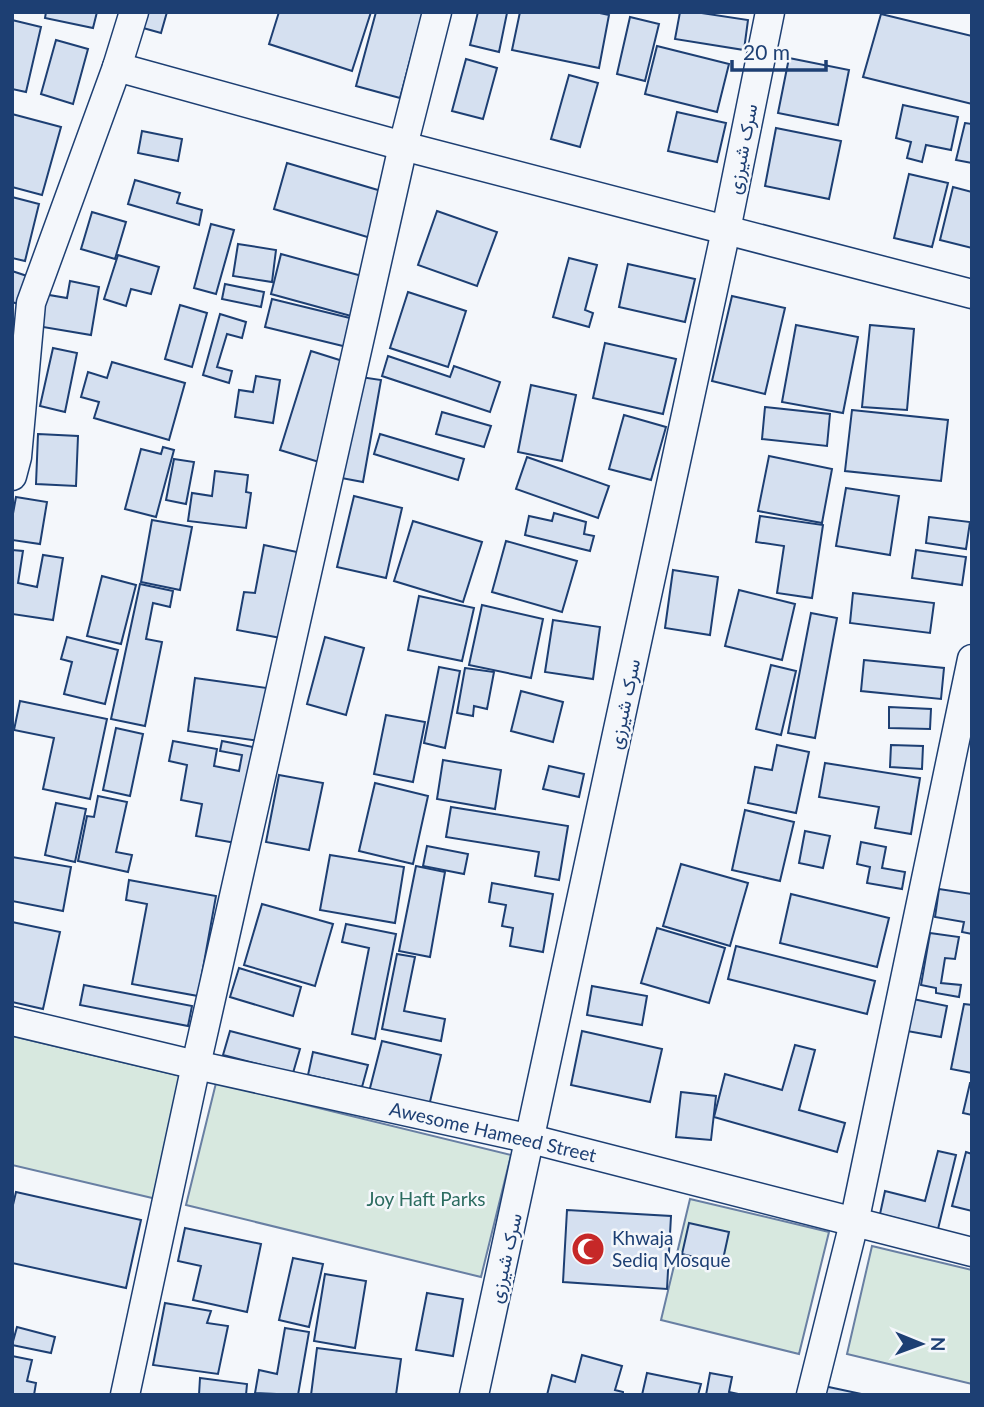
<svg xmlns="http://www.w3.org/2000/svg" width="984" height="1407" viewBox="0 0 984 1407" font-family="Lato,Vazirmatn,sans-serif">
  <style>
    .green { fill: #d7e8df; stroke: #687fa3; stroke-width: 2 }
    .building { fill: #d5e0f0; stroke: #1d3f73; stroke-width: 2 }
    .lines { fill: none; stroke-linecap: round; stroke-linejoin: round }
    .minor-casing { stroke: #1d3f73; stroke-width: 31 }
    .minor { stroke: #f4f7fb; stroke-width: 28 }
    .labels { text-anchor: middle; stroke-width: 5; stroke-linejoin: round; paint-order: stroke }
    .street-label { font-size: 19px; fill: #1d3f73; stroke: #f4f7fb }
    .park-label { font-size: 19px; fill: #2c6c60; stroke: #f4f7fb }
    .poi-label { font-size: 19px; fill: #1d3f73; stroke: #f4f7fb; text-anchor: start }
  </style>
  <rect width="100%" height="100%" fill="#f4f7fb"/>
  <g class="green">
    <path d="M 12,1036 L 194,1079 L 165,1201 L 12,1165 Z"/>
    <path d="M 216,1083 L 511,1155 L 481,1277 L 186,1205 Z"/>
    <path d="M 690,1199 L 829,1232 L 799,1354 L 661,1320 Z"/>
    <path d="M 872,1246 L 972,1270 L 972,1384 L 847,1354 Z"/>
  </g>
  <g class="building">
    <path d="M 46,12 L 97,12 L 93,28 L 45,18 Z"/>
    <path d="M 140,12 L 167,12 L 161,33 L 136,26 Z"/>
    <path d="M 279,12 L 371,12 L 352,71 L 269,44 Z"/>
    <path d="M 376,12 L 423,12 L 400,98 L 356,86 Z"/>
    <path d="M 478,12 L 507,13 L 499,52 L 470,45 Z"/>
    <path d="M 520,12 L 595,12 L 609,15 L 599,68 L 512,50 Z"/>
    <path d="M 680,12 L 695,12 L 748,20 L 744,50 L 675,39 Z"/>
    <path d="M 881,14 L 972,36 L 972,104 L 863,77 Z"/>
    <path d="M 630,17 L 659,24 L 645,81 L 617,74 Z"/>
    <path d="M 12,20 L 41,27 L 26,92 L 12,89 Z"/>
    <path d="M 56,40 L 88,49 L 73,104 L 41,94 Z"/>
    <path d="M 657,46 L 729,64 L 717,112 L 645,94 Z"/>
    <path d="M 789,58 L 849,70 L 838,125 L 778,113 Z"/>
    <path d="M 466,59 L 497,68 L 483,119 L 452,111 Z"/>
    <path d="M 569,75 L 598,83 L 580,147 L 551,139 Z"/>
    <path d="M 903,105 L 958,117 L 951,150 L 926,145 L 922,162 L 907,158 L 911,142 L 896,138 Z"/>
    <path d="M 677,112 L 726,123 L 717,162 L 668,151 Z"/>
    <path d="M 12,114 L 61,127 L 42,195 L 12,187 Z"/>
    <path d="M 965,123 L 972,124 L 972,163 L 956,160 Z"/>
    <path d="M 776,128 L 841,141 L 829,199 L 765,186 Z"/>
    <path d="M 142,131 L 182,139 L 178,161 L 138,153 Z"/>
    <path d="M 287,163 L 388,193 L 374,239 L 274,209 Z"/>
    <path d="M 909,174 L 948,183 L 932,247 L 894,238 Z"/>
    <path d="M 135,180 L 180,193 L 177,203 L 202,210 L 199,225 L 128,204 Z"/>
    <path d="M 953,187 L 972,192 L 972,248 L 940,240 Z"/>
    <path d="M 12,197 L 39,204 L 25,261 L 12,258 Z"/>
    <path d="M 437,211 L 497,232 L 477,286 L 418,265 Z"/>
    <path d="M 92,212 L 126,222 L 115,259 L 81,249 Z"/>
    <path d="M 211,224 L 234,230 L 216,294 L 194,288 Z"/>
    <path d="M 238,244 L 276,250 L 272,282 L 233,276 Z"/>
    <path d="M 281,254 L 362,276 L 351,316 L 271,294 Z"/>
    <path d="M 118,255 L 159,267 L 151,294 L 131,289 L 126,306 L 104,299 Z"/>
    <path d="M 569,258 L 597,265 L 585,310 L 593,313 L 589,327 L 553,317 Z"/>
    <path d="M 628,264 L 695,279 L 685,322 L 619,307 Z"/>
    <path d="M 12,271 L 27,276 L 18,304 L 12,302 Z"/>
    <path d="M 70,281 L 99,287 L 91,335 L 37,326 L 43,294 L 67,298 Z"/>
    <path d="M 225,284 L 264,292 L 261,307 L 222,299 Z"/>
    <path d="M 408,292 L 466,311 L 448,367 L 390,348 Z"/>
    <path d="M 732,296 L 785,308 L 765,394 L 712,381 Z"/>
    <path d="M 272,299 L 354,319 L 347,347 L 265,327 Z"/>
    <path d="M 180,305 L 207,313 L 192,367 L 165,359 Z"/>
    <path d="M 220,314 L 246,322 L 242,338 L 227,334 L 217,367 L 232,371 L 229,383 L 203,375 Z"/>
    <path d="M 796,325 L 858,337 L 843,413 L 782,402 Z"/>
    <path d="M 870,325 L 914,329 L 907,410 L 862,407 Z"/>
    <path d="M 605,343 L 676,359 L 663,414 L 593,398 Z"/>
    <path d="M 53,348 L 77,353 L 65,412 L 40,406 Z"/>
    <path d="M 311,351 L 349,363 L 319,462 L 280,450 Z"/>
    <path d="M 388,356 L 450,377 L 454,366 L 500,382 L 490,412 L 382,376 Z"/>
    <path d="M 112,362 L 185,383 L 169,440 L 94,418 L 99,402 L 81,397 L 88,372 L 107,378 Z"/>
    <path d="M 256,376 L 280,380 L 273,423 L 235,417 L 239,390 L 253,392 Z"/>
    <path d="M 354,376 L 381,380 L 363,482 L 336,477 Z"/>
    <path d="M 531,385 L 576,395 L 562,461 L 518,452 Z"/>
    <path d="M 765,407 L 830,414 L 827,446 L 762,439 Z"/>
    <path d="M 852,410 L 948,420 L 941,481 L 845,471 Z"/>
    <path d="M 442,412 L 491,426 L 484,447 L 436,434 Z"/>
    <path d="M 624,415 L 666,427 L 651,480 L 609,469 Z"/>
    <path d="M 38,434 L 78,436 L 76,486 L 36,484 Z"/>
    <path d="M 380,434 L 464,459 L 458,480 L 374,454 Z"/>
    <path d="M 163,447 L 174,450 L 156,517 L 125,509 L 141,449 L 161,454 Z"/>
    <path d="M 769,456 L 832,469 L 822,523 L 758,511 Z"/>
    <path d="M 527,457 L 609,486 L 598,518 L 516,489 Z"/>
    <path d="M 174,459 L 194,462 L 186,504 L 166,500 Z"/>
    <path d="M 215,471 L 248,475 L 246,492 L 251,493 L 246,528 L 188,521 L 192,493 L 212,496 Z"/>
    <path d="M 846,488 L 899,496 L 890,555 L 836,546 Z"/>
    <path d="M 354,496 L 402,508 L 386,578 L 337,567 Z"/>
    <path d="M 16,497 L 47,502 L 40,544 L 12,540 L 12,519 Z"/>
    <path d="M 554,513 L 586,522 L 584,534 L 594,536 L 590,551 L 525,535 L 529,516 L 552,521 Z"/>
    <path d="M 760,516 L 823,525 L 812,598 L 777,593 L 784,546 L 756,542 Z"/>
    <path d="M 929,517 L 970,522 L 966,549 L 926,543 Z"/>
    <path d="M 152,520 L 192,527 L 180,590 L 141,582 Z"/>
    <path d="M 413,521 L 482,542 L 463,602 L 394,581 Z"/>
    <path d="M 506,541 L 577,561 L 562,612 L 492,592 Z"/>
    <path d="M 264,545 L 297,552 L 281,638 L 237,630 L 244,592 L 255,593 Z"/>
    <path d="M 12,550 L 23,551 L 18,583 L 37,587 L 43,555 L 63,558 L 53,620 L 12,614 Z"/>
    <path d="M 916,550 L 966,557 L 962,585 L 912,578 Z"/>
    <path d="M 673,570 L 718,577 L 710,635 L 665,628 Z"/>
    <path d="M 102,576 L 136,585 L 121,644 L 87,636 Z"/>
    <path d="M 140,584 L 173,591 L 170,607 L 153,603 L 146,639 L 162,642 L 145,726 L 111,719 Z"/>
    <path d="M 739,590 L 795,604 L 782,660 L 725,646 Z"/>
    <path d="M 853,593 L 934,603 L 930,633 L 850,623 Z"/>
    <path d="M 419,596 L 474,608 L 462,661 L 408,650 Z"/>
    <path d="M 482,605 L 543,619 L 531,678 L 469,665 Z"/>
    <path d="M 811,613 L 837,618 L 815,738 L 788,733 Z"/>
    <path d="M 553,620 L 600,627 L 593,679 L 545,672 Z"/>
    <path d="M 67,637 L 118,650 L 105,704 L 64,694 L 72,662 L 61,659 Z"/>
    <path d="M 325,637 L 364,648 L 346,715 L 307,704 Z"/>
    <path d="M 864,660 L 944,668 L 941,699 L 861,691 Z"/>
    <path d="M 771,665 L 796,671 L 781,735 L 756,729 Z"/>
    <path d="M 439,667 L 460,671 L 445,748 L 424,743 Z"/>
    <path d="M 465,668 L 494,672 L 487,709 L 474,706 L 473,716 L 457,713 Z"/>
    <path d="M 195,678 L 267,688 L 259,741 L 188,731 Z"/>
    <path d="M 521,691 L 563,702 L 553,742 L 511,731 Z"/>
    <path d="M 20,701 L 107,719 L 90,799 L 43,789 L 54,738 L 14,730 Z"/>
    <path d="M 889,707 L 931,709 L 930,729 L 889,728 Z"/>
    <path d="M 386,715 L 425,722 L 413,782 L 374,774 Z"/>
    <path d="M 116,728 L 143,734 L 130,796 L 103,790 Z"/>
    <path d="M 173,741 L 217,749 L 214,766 L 239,771 L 242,755 L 220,751 L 222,741 L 253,747 L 236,843 L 196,836 L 202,804 L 181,800 L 187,765 L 169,761 Z"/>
    <path d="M 777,745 L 809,752 L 796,813 L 748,803 L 755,767 L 772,770 Z"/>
    <path d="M 891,745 L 923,746 L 922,769 L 890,767 Z"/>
    <path d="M 443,760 L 501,770 L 495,809 L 437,799 Z"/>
    <path d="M 825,763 L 920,778 L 911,834 L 875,828 L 879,807 L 819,797 Z"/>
    <path d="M 549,766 L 584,774 L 579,797 L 543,789 Z"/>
    <path d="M 279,775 L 323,783 L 309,850 L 266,842 Z"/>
    <path d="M 375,783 L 428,796 L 413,864 L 359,851 Z"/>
    <path d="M 98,796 L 127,802 L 116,852 L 132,855 L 128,872 L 78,861 L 87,816 L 94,817 Z"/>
    <path d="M 56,803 L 86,809 L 75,862 L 45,855 Z"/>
    <path d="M 451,807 L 568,826 L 559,880 L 535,876 L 539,852 L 446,837 Z"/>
    <path d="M 745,810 L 794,822 L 780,881 L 732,870 Z"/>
    <path d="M 805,831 L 830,836 L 823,868 L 799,863 Z"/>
    <path d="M 861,842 L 886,847 L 882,868 L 905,872 L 902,889 L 867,883 L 870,867 L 857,864 Z"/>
    <path d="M 427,846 L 468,854 L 464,874 L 423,866 Z"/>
    <path d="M 330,855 L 404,867 L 395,923 L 320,910 Z"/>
    <path d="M 12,857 L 71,867 L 63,911 L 12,901 Z"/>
    <path d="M 681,864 L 748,883 L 730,946 L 663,926 Z"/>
    <path d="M 416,866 L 445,872 L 430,957 L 399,951 Z"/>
    <path d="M 129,880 L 216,896 L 198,996 L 132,984 L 147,904 L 126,900 Z"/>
    <path d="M 492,883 L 553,894 L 543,952 L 510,946 L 513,928 L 502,926 L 506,905 L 489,902 Z"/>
    <path d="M 939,889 L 972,894 L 972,934 L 962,932 L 964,922 L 935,917 Z"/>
    <path d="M 791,894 L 889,918 L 877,967 L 780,943 Z"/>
    <path d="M 262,904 L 333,924 L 315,986 L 244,965 Z"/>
    <path d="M 12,922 L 60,932 L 43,1009 L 12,1002 Z"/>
    <path d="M 346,924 L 396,934 L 375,1039 L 352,1034 L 369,948 L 342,942 Z"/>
    <path d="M 657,928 L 725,948 L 709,1003 L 641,983 Z"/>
    <path d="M 930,933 L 959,937 L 955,959 L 945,958 L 941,983 L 961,985 L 959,997 L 936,993 L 936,988 L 921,985 Z"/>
    <path d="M 736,946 L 875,981 L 867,1014 L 728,979 Z"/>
    <path d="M 397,954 L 415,957 L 404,1011 L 445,1019 L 441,1041 L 382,1029 Z"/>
    <path d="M 239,968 L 301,987 L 293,1016 L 230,997 Z"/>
    <path d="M 84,985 L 192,1006 L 188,1026 L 80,1005 Z"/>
    <path d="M 592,986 L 647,996 L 642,1025 L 587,1015 Z"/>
    <path d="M 913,999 L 947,1006 L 941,1037 L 907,1031 Z"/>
    <path d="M 964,1004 L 972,1005 L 972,1073 L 951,1069 Z"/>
    <path d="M 230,1031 L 300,1049 L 293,1073 L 223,1055 Z"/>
    <path d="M 582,1031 L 662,1049 L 650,1102 L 571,1085 Z"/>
    <path d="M 382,1041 L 441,1055 L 429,1106 L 369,1092 Z"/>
    <path d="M 795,1045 L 815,1050 L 799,1110 L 845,1123 L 837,1152 L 714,1117 L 725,1074 L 782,1090 Z"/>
    <path d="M 313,1052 L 368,1065 L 362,1087 L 308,1075 Z"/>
    <path d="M 970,1083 L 972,1083 L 972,1115 L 963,1113 Z"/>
    <path d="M 681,1092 L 716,1096 L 711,1140 L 676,1137 Z"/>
    <path d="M 938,1151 L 956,1155 L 938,1229 L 880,1214 L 885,1191 L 925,1201 Z"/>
    <path d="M 966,1152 L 972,1154 L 972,1211 L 952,1206 Z"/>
    <path d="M 16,1192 L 141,1220 L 126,1288 L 12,1263 L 12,1209 Z"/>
    <path d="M 567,1210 L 671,1216 L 667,1289 L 563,1282 Z"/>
    <path d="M 689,1223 L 729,1232 L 722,1264 L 682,1254 Z"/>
    <path d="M 185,1228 L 261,1244 L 247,1312 L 193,1300 L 201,1266 L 178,1261 Z"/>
    <path d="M 293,1258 L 323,1264 L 309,1327 L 279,1320 Z"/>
    <path d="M 325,1274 L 366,1281 L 355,1348 L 314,1341 Z"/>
    <path d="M 427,1293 L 463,1299 L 453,1356 L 416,1350 Z"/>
    <path d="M 165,1303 L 211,1311 L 207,1323 L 228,1326 L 218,1374 L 153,1365 Z"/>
    <path d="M 17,1327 L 55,1337 L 51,1353 L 12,1345 Z"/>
    <path d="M 285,1328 L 309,1332 L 298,1395 L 255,1393 L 259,1370 L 277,1374 Z"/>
    <path d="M 317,1348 L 401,1359 L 396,1395 L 311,1395 Z"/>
    <path d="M 582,1355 L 622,1366 L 615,1390 L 623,1392 L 623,1395 L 547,1395 L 552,1375 L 575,1382 Z"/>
    <path d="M 12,1356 L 32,1360 L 27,1381 L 36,1383 L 34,1395 L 12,1395 Z"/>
    <path d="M 647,1373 L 701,1384 L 698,1395 L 642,1395 Z"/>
    <path d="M 710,1373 L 732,1377 L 729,1392 L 743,1395 L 706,1395 Z"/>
    <path d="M 200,1378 L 247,1384 L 246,1395 L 199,1395 Z"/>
    <path d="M 824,1386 L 866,1395 L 822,1395 Z"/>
  </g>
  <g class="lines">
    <defs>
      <g id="minor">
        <path d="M 117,67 L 403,146 L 972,294"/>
        <path d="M 12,476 L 17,457 L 31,303 L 117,67 L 134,12"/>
        <path d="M 12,1021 L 196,1065 L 531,1139 L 972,1252"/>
        <path d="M 125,1395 L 196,1065 L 403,146 L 437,12"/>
        <path d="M 474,1395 L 726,230 L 770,12"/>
        <path d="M 811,1395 L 854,1223 L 972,659"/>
      </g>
    </defs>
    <use href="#minor" class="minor-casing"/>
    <use href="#minor" class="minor"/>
  </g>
  <defs>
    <symbol id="mosque-disc" viewBox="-11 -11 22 22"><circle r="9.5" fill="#c62828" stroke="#f4f7fb"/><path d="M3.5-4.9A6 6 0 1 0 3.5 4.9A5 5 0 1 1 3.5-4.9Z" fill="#fff"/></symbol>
  </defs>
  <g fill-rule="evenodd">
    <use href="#mosque-disc" x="569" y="1230" width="38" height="38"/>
  </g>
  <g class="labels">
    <g class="street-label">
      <text transform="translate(742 149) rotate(-79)" y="7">سرک شیرزی</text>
      <text transform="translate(624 704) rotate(-78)" y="7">سرک شیرزی</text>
      <text transform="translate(493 1132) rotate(13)" y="7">Awesome Hameed Street</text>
      <text transform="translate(505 1258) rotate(-77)" y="7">سرک شیرزی</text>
    </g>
    <g class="park-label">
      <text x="426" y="1206">Joy Haft Parks</text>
    </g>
    <g class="poi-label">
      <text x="612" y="1245">Khwaja<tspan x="612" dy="22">Sediq Mosque</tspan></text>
    </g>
  </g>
  <rect width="984" height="1407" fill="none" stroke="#1d3f73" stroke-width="28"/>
  <g transform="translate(921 1344) rotate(91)" stroke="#f4f7fb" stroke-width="5" paint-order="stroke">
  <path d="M0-5L12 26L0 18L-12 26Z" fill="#1d3f73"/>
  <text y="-10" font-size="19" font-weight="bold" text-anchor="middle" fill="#1d3f73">N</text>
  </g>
  <path d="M732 60v10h94v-10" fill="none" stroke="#1d3f73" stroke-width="3.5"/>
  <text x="743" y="60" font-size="21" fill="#1d3f73" stroke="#f4f7fb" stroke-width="5" paint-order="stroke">20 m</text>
</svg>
